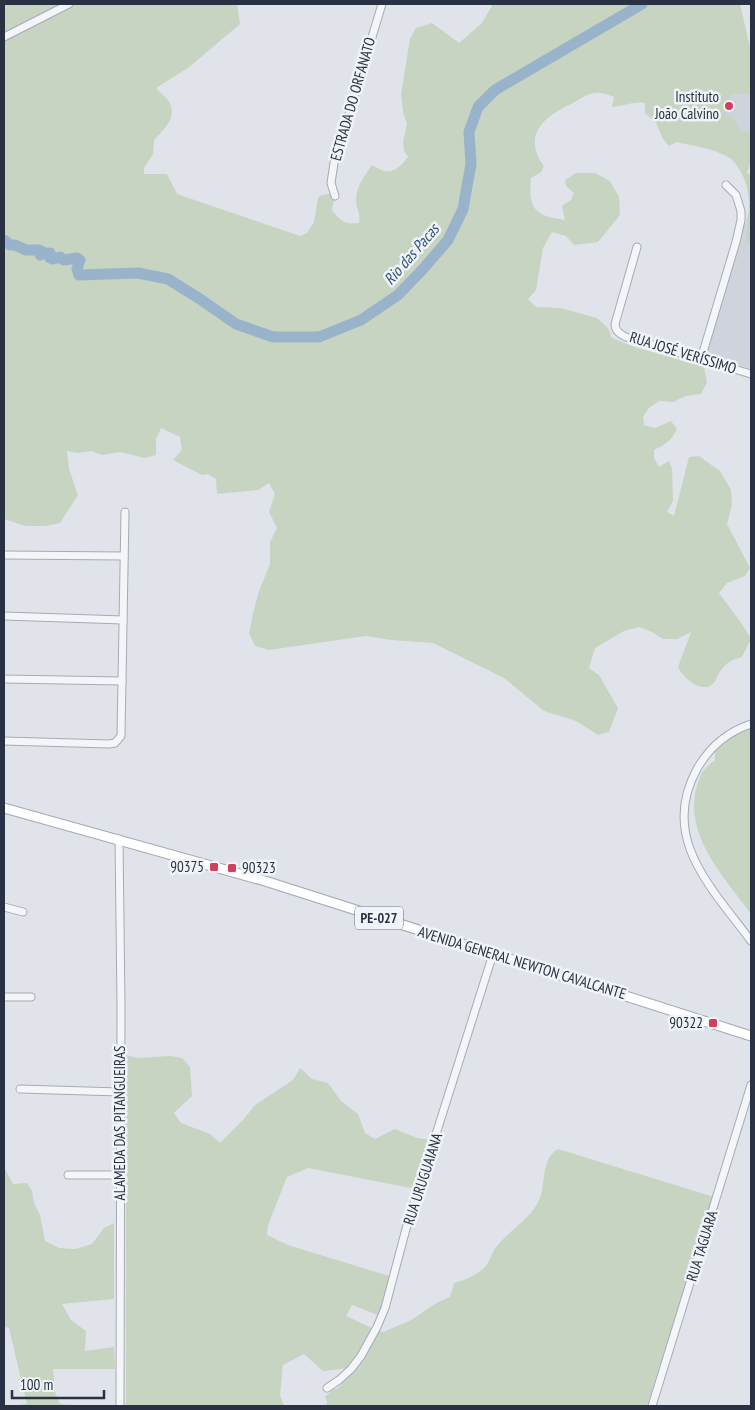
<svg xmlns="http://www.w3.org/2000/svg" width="755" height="1410" viewBox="0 0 755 1410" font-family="'PT Sans Narrow',sans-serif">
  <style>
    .built { fill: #ced3dc }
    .green { fill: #c6d4c1 }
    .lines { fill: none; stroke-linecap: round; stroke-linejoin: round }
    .river { stroke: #99b3cb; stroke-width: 11 }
    .minor-casing { stroke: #a5abb4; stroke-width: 9 }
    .major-casing { stroke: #9fa9b6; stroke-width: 11 }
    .minor { stroke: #f3f5f8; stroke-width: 7 }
    .major { stroke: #fff; stroke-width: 9 }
    .poi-dot { fill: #d43f5b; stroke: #f0f3f7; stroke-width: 2 }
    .labels { text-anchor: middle; stroke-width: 5; stroke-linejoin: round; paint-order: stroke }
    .shield { fill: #f0f3f7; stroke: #646c78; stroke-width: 1 }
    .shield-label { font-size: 14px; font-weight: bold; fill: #283242 }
    .poi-label { font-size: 15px; fill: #283242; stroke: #f0f3f7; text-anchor: end }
    .street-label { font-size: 15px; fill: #283242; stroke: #f0f3f7 }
    .water-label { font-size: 16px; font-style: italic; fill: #305378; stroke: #f0f3f7 }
  </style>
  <rect width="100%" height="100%" fill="#e0e4ea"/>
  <g class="built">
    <path d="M 720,59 L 751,68 L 751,161 L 694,144 Z"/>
    <path d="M 751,204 L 751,369 L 707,355 L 706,352 Z"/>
  </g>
  <g class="green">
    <path d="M 4,4 L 237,4 L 240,24 L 188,68 L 156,88 C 159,92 164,95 167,99 C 180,115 164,129 154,140 L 153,154 L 144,168 L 144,174 L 167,174 L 177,194 L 300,236 L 307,233 L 314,222 L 318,198 L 321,195 L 330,194 L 334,201 L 332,210 C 340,221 346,225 359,223 C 360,216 359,214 357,207 C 353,190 363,178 372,165 C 389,176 396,172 408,157 L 404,151 L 403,142 L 407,124 L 403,112 L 401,94 L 410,39 L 416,28 L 432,23 L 459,43 L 482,23 L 493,4 L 740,4 L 751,51 L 751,94 L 731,94 L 724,106 L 727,115 L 733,118 L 741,130 L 751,133 L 751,160 L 747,173 L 751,175 L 751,243 L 746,242 C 748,217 754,192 739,169 C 735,163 733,159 726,156 C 712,148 692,146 677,142 L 669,146 L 663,139 L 656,123 L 645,113 L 645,103 C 635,101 623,106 612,107 L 614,97 C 593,88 588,95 571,104 C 543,117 522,136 544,166 L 541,172 L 531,178 C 528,209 535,216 565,220 L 562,206 L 571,200 L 574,193 L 566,186 L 565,180 L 576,173 L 595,173 L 610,181 L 619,197 L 620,215 L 598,242 L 574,245 L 566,236 L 552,232 L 543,248 L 536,290 L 528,299 L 536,307 L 560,308 L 597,318 L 608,328 L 612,338 L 635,347 L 704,367 L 707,382 L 701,394 L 686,396 L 673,402 L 659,401 L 649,408 L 643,417 L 644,425 L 655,428 L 671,421 L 677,429 C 672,440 665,445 654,450 L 654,458 L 659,467 L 669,461 L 672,468 L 673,501 L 667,512 L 674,516 L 689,457 L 699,456 L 720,471 L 731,490 L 732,505 L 727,524 L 750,568 L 745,576 L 727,583 L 719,593 L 744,627 L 751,639 L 742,657 C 730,660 726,663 719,673 C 717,676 716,681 714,683 C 702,695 683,678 678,667 L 691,632 L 677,639 L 663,639 L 652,632 L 639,627 L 624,631 L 595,648 L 589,668 L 599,675 L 618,708 L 609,732 L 598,735 L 576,721 L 544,711 L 504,678 L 433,643 L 391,640 L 366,636 L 269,650 L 255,646 L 249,633 L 252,618 L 259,591 L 270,564 L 270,542 L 277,528 L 269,512 L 275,494 L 269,483 L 258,490 L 217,494 L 216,479 L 208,474 L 202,475 L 173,460 L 182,450 L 180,437 L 161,428 L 156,439 L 156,455 L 145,458 L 120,452 L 102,455 L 91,451 L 77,453 L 67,451 L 69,469 L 78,495 L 60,523 L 46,526 L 25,526 L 4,519 Z"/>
    <path d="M 751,727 L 751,914 C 722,874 678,830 700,777 C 702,770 710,764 715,760 L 715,749 L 732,735 Z"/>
    <path d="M 126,1055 L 138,1058 L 170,1056 L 182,1058 L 190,1067 L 192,1096 L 174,1113 L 181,1123 L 210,1134 L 220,1143 L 243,1120 L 255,1105 L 293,1080 L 300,1068 L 312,1079 L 328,1083 L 341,1101 L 358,1114 L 365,1133 L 375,1139 L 395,1129 L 417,1138 L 431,1140 L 416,1189 L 308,1168 L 287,1177 L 268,1225 L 267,1235 L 288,1245 L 389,1276 L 385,1303 L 378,1315 L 352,1305 L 346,1316 L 374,1329 L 349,1368 L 323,1371 L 304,1354 L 283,1365 L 280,1395 L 284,1406 L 126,1406 Z"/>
    <path d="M 558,1149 L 714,1197 L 647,1406 L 326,1406 L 327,1402 L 325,1397 L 332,1390 L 338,1388 L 367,1354 L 379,1331 L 384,1332 C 393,1327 404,1324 413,1319 C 426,1310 436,1302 450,1297 L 454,1283 C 466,1280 475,1276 485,1267 C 489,1263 491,1256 494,1250 C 507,1231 532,1219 540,1198 C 546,1181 541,1159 558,1149 Z"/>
    <path d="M 4,1167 L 13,1184 L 27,1183 L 32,1191 L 34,1203 L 40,1215 L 45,1241 L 59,1248 L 75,1249 L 92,1244 L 104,1228 L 114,1223 L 114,1299 L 62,1304 L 71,1320 L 86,1331 L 85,1351 L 114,1347 L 115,1369 L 53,1369 L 55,1392 L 60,1404 L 90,1406 L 4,1406 L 27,1404 L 9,1328 L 4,1326 Z"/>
  </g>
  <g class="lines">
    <path class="river" d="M 4,240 L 10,245 L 15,245 L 26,250 L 39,250 L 40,255 L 44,252 L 47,254 L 50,253 L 50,258 L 53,259 L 60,257 L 64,260 L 77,258 L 80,260 L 77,269 L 79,275 L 138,273 L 168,279 L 200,299 L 236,324 L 273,337 L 319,337 L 361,320 L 398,295 L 423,269 L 448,240 L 463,209 L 471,164 L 469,132 L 478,107 L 495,90 L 642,4"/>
    <defs>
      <g id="minor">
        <path d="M 4,37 L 69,4"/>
        <path d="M 335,196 L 331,183 L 334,163 L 382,4"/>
        <path d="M 637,247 L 615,324 C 615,331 620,334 626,337 L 751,374"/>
        <path d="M 701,359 L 736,242 L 741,220 L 741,211 L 736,195 L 726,185"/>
        <path d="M 4,555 L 124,556"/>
        <path d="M 4,616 L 123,620"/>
        <path d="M 4,679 L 122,681"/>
        <path d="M 751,724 C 727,732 710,746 697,769 C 659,838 712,888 751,941"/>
        <path d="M 4,741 L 109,744 L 115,743 L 121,736 L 125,512"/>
        <path d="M 119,839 L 121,1005 L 120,1406"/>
        <path d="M 4,907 L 23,912"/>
        <path d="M 4,997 L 31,997"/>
        <path d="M 20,1089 L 120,1092"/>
        <path d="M 68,1175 L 120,1175"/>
        <path d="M 327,1388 L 339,1380 L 351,1369 L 361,1356 L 377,1327 L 385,1308 L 406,1229 L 493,954"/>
        <path d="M 652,1406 L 751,1085"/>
      </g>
      <path id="major" d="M 4,808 L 265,881 L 751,1036"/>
    </defs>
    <use href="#minor" class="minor-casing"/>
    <use href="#major" class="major-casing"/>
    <use href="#minor" class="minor"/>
    <use href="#major" class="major"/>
  </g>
  <g class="poi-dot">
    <circle cx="729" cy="106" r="5"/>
    <rect x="209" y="862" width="10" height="10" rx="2.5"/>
    <rect x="227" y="863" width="10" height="10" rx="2.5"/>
    <rect x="708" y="1018" width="10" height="10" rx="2.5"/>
  </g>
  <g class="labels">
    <rect class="shield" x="355" y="906.5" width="48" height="23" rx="4"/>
    <g class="shield-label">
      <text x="379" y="923">PE-027</text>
    </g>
    <g class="poi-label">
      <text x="719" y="102">Instituto<tspan x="719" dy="17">João Calvino</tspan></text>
      <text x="204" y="872">90375</text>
      <text x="242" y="873" text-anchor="start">90323</text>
      <text x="703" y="1028">90322</text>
    </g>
    <g class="street-label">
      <text transform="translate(353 99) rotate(-74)" y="5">ESTRADA DO ORFANATO</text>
      <text transform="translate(683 353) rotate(17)" y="5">RUA JOSÉ VERÍSSIMO</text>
      <text transform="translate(522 963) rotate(17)" y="5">AVENIDA GENERAL NEWTON CAVALCANTE</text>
      <text transform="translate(120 1123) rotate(-90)" y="5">ALAMEDA DAS PITANGUEIRAS</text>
      <text transform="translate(423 1179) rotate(-72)" y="5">RUA URUGUAIANA</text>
      <text transform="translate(702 1246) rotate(-73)" y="5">RUA TAGUARA</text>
    </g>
    <g class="water-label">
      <text transform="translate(411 254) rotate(-49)" y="6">Rio das Pacas</text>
    </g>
  </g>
  <rect width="755" height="1410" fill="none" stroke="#283242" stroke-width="10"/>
  <path d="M12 1390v8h92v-8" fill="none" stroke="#283242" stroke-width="2.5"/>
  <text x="20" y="1390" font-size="15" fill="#283242" stroke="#f0f3f7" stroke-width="4" paint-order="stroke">100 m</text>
</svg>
